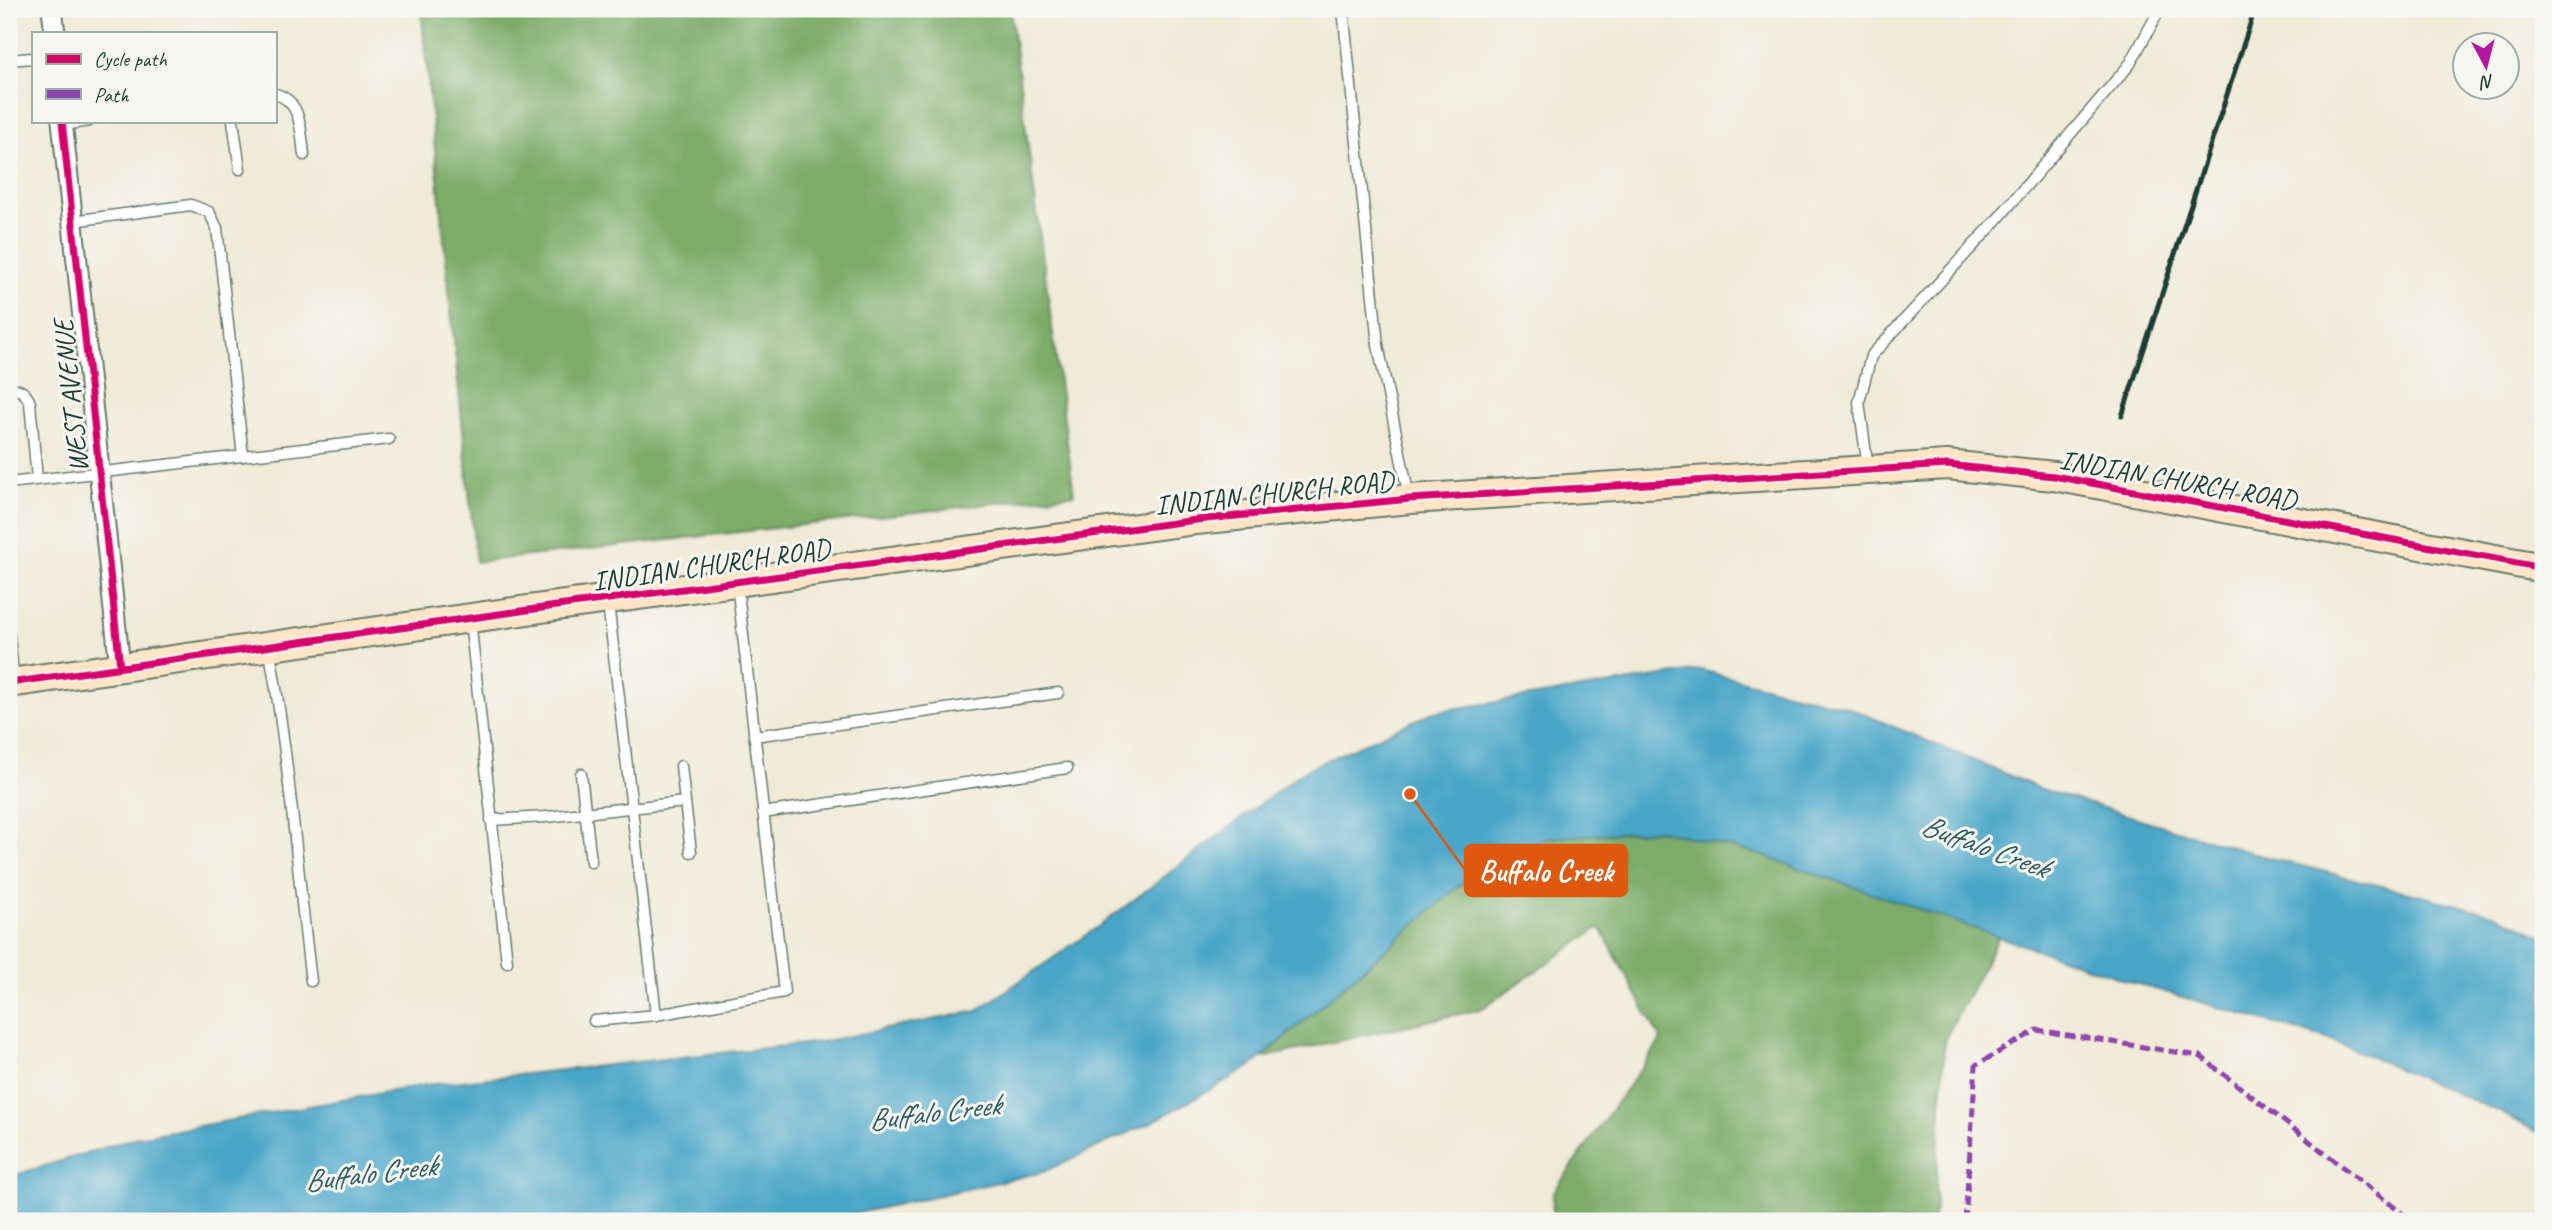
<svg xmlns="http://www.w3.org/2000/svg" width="2552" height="1230" viewBox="0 0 2552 1230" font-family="Caveat,sans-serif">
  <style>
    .forest { fill: #7bac67; stroke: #4d744e; stroke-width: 2 }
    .water { fill: #49a6c8; stroke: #34727e; stroke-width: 2 }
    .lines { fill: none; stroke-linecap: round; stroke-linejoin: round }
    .lane-casing { stroke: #687a6d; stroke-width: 13 }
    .street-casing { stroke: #687a6d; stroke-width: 23 }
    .secondary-casing { stroke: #687a6d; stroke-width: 32 }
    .lane { stroke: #fff; stroke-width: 10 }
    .street { stroke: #fff; stroke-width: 19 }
    .secondary { stroke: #fde5c5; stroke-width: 28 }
    .rail { stroke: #1f3d34; stroke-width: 5 }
    .quiet { stroke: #8e44ad; stroke-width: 5; stroke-dasharray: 10 5; stroke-linecap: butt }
    .cycleway-casing { stroke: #f6f6f2; stroke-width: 11 }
    .cycleway { stroke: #d6006c; stroke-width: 7 }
    .labels { text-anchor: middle; stroke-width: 6; stroke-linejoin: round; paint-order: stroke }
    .street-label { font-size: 28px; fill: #1f3d34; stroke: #f6f6f2 }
    .water-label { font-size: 30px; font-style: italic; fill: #2c5c60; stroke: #f6f6f2 }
    .leader { fill: none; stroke: #de580e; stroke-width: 2.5 }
    .callout-dot { fill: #de580e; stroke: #f6f6f2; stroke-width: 2.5 }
    .callout { fill: #de580e; stroke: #de580e; stroke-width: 2.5 }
    .callout-label { font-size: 30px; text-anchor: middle; font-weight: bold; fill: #fff }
  </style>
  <rect width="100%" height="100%" fill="#f6f6f2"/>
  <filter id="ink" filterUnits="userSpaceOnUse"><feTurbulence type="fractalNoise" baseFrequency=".0143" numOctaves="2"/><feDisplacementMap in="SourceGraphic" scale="14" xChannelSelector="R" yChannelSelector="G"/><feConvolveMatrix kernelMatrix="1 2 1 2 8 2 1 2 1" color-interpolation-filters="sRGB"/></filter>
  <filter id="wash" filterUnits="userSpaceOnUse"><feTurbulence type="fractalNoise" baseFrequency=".00686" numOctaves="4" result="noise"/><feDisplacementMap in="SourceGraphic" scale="28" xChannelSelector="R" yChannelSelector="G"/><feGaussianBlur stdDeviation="1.57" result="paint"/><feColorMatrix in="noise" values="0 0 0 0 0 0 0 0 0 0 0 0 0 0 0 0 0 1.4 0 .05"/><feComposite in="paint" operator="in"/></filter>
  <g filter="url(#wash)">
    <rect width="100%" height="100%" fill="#f0ead6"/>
    <g class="forest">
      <path d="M 421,9 L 1010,9 L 1074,494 L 476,562 Z"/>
      <path d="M 1660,830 L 1755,853 L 1999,936 L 1945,1039 L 1934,1221 L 1552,1221 L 1553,1193 L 1661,1040 L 1600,927 L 1481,1009 L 1262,1058 L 1470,876 L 1546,838 Z"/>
    </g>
    <path class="water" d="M 1701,670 L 1847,707 L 2041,789 L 2262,856 L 2494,914 L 2543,936 L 2543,1135 L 2498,1111 L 2331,1040 L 2131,982 L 1755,853 L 1660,830 L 1546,838 L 1470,876 L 1252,1066 L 1152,1122 L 1043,1172 L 841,1217 L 655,1221 L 9,1221 L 9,1177 L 138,1137 L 425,1085 L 820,1042 L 977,1011 L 1102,924 L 1305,770 L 1433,712 Z"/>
  </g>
  <g filter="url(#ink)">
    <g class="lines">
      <defs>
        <g id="lane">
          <path d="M 1343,9 L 1378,345 L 1409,497"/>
          <path d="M 9,60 L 33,58"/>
          <path d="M 275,94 C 302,100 301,133 304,155"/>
          <path d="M 233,121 L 240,169"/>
          <path d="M 63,125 L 89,121"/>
          <path d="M 73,221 L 191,205 L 209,212 L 217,228 L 243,456"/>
          <path d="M 9,388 C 20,389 26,392 30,403 L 37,479"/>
          <path d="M 1868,469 L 1859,402 L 1871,356 L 1996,221 L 2130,64 L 2160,9"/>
          <path d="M 9,483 L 389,439"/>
          <path d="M 470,620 L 507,962"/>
          <path d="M 9,636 L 14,681"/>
          <path d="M 269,647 C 289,757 297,869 311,981"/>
          <path d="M 754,736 L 1058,693"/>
          <path d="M 581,774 L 591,862"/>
          <path d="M 685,802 L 691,852"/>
          <path d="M 763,813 L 1067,768"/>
          <path d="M 491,820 L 546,817 L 685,802 L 681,766"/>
          <path d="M 656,1015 L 784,992 L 737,583"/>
          <path d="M 594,1021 L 656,1015 L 608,603"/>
        </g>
        <g id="street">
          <path d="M 52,9 L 55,33"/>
          <path d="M 62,121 L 120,667"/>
        </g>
        <path id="secondary" d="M 9,683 L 542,608 L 1196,520 L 1410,499 L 1947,465 L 2054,476 L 2543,568"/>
      </defs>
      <use href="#lane" class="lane-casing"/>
      <use href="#street" class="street-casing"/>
      <use href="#secondary" class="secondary-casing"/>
      <use href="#lane" class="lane"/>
      <use href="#street" class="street"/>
      <use href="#secondary" class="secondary"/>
      <path class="rail" d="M 2122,416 L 2255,9"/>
      <path class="quiet" d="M 1965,1221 L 1976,1065 L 2037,1030 L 2200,1056 L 2412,1221"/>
      <defs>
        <g id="cycleway">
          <path d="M 62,121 L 120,667"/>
          <path d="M 9,683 L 542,608 L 1196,520 L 1410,499 L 1947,465 L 2054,476 L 2543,568"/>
        </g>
      </defs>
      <use href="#cycleway" class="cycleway-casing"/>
      <use href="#cycleway" class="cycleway"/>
    </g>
  </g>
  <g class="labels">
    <g class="street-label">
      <text transform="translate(70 396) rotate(-96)" y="10">WEST AVENUE</text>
      <text transform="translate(2178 479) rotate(10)" y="10">INDIAN CHURCH ROAD</text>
      <text transform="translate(1274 492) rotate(-6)" y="10">INDIAN CHURCH ROAD</text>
      <text transform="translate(711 564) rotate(-8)" y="10">INDIAN CHURCH ROAD</text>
    </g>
    <g class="water-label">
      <text transform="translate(1985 846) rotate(20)" y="10">Buffalo Creek</text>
      <text transform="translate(934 1112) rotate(-7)" y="10">Buffalo Creek</text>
      <text transform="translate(370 1173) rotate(-7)" y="10">Buffalo Creek</text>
    </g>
  </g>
  <path class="leader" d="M1410 794L1465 870"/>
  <circle class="callout-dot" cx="1410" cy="794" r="7"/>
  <rect class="callout" x="1465" y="845" width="162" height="51" rx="7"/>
  <g class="callout-label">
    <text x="1546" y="881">Buffalo Creek</text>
  </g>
  <rect width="2552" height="1230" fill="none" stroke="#f6f6f2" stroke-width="35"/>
  <rect x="32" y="32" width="245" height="91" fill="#f6f6f2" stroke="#a0aca6" stroke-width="2"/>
  <rect x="46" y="54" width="35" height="10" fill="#d6006c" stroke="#a0aca6" stroke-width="2"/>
  <text x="94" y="66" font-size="21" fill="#1f3d34">Cycle path</text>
  <rect x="46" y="89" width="35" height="10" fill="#8e44ad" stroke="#a0aca6" stroke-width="2"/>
  <text x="94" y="102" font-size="21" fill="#1f3d34">Path</text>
  <g transform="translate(2486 66) rotate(173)"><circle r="33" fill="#f6f6f2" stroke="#a0aca6" stroke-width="2"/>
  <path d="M0-5L12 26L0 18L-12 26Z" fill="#b5179e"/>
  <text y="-10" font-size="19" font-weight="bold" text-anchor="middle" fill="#1f3d34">N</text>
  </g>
</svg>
